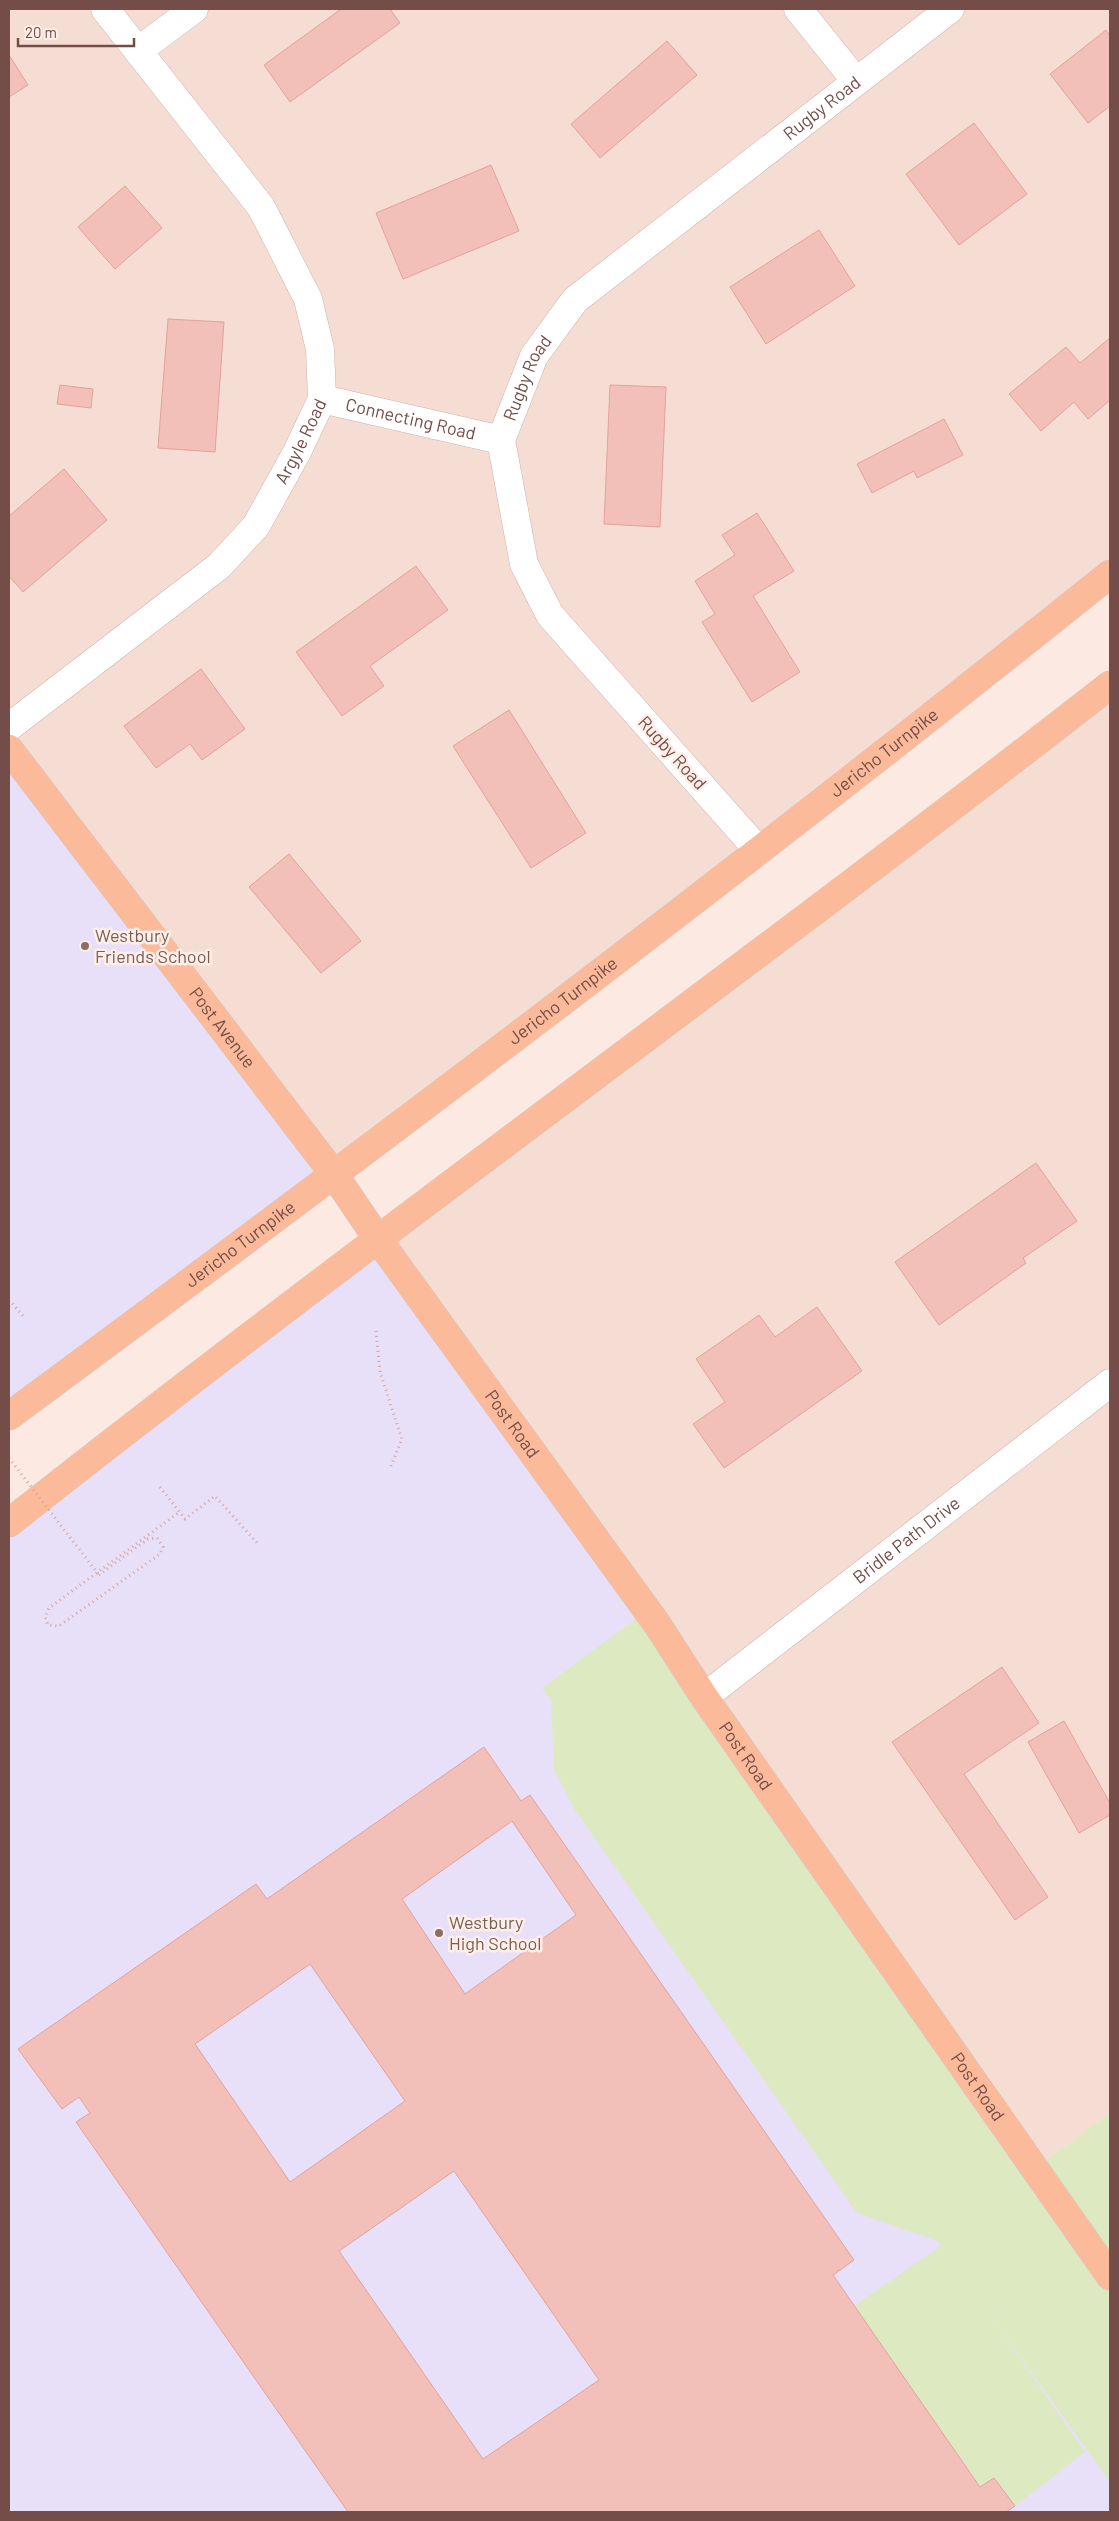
<svg xmlns="http://www.w3.org/2000/svg" width="1119" height="2521" viewBox="0 0 1119 2521" font-family="Barlow,sans-serif">
  <style>
    .residential { fill: #f6ddd3 }
    .education { fill: #e8dff8 }
    .green { fill: #dde9c1 }
    .building { fill: #f2c0b9; stroke: #e4a19a; fill-rule: evenodd }
    .lines { fill: none; stroke-linecap: round; stroke-linejoin: round }
    .minor-casing { stroke: #cfb2ac; stroke-width: 29 }
    .major-casing { stroke: #d5c9c8; stroke-width: 29 }
    .path { stroke: #d6a39d; stroke-width: 3; stroke-dasharray: 1 4; stroke-linecap: butt }
    .minor { stroke: #fff; stroke-width: 28 }
    .major { stroke: #fbbb9a; stroke-width: 28 }
    .path-bridge { stroke: #d6a39d; stroke-width: 3; stroke-dasharray: 1 4; stroke-linecap: butt }
    .education-dot { fill: #8d6e63; stroke: #ffefe8; stroke-width: 2 }
    .labels { text-anchor: middle; stroke-width: 5; stroke-linejoin: round; paint-order: stroke }
    .street-label { font-size: 18px; fill: #744c48; stroke: #ffefe8 }
    .education-label { font-size: 18px; fill: #785e54; stroke: #ffefe8; text-anchor: start }
  </style>
  <rect width="100%" height="100%" fill="#fceae2"/>
  <g class="residential">
    <path d="M 9,9 L 1110,9 L 1110,574 L 333,1173 L 9,749 Z"/>
    <path d="M 1110,685 L 1110,2113 L 1035,2168 L 377,1238 Z"/>
  </g>
  <g class="education">
    <path d="M 9,749 L 333,1173 L 9,1416 Z"/>
    <path d="M 377,1238 L 1110,2276 L 1110,2512 L 9,2512 L 9,1523 Z"/>
  </g>
  <path class="green" d="M 647,1611 L 1035,2168 L 1110,2113 L 1110,2482 L 986,2309 L 1085,2452 L 1015,2506 L 978,2483 L 854,2306 L 941,2246 L 938,2241 L 857,2213 L 573,1807 L 554,1769 L 551,1700 L 542,1688 Z"/>
  <g class="building">
    <path d="M 341,9 L 390,9 L 400,23 L 290,102 L 264,65 Z"/>
    <path d="M 1106,30 L 1110,36 L 1110,106 L 1088,123 L 1050,74 Z"/>
    <path d="M 667,41 L 697,75 L 600,158 L 571,124 Z"/>
    <path d="M 9,55 L 28,85 L 9,97 Z"/>
    <path d="M 974,123 L 1027,194 L 959,245 L 906,174 Z"/>
    <path d="M 491,165 L 519,231 L 403,279 L 376,213 Z"/>
    <path d="M 125,186 L 162,228 L 115,269 L 78,227 Z"/>
    <path d="M 819,230 L 855,286 L 766,344 L 730,287 Z"/>
    <path d="M 168,319 L 224,322 L 215,452 L 158,448 Z"/>
    <path d="M 1110,338 L 1110,400 L 1088,419 L 1074,402 L 1041,431 L 1009,394 L 1066,347 L 1080,363 Z"/>
    <path d="M 60,385 L 93,389 L 91,408 L 57,404 Z"/>
    <path d="M 610,385 L 666,387 L 660,527 L 604,524 Z"/>
    <path d="M 944,419 L 963,455 L 917,478 L 914,471 L 872,493 L 857,464 Z"/>
    <path d="M 64,469 L 107,520 L 23,592 L 9,576 L 9,516 Z"/>
    <path d="M 757,513 L 794,571 L 753,596 L 800,672 L 752,702 L 702,622 L 715,614 L 695,581 L 735,555 L 722,535 Z"/>
    <path d="M 416,566 L 448,610 L 370,666 L 384,686 L 342,716 L 296,652 Z"/>
    <path d="M 201,669 L 245,729 L 202,760 L 190,744 L 156,768 L 124,726 Z"/>
    <path d="M 509,710 L 586,833 L 531,868 L 453,746 Z"/>
    <path d="M 289,854 L 361,941 L 321,973 L 249,887 Z"/>
    <path d="M 1036,1163 L 1077,1221 L 1023,1258 L 1026,1263 L 939,1325 L 895,1262 Z"/>
    <path d="M 817,1307 L 862,1371 L 724,1468 L 693,1424 L 725,1402 L 696,1359 L 759,1315 L 775,1337 Z"/>
    <path d="M 1002,1667 L 1039,1723 L 964,1774 L 1048,1897 L 1015,1920 L 892,1742 Z"/>
    <path d="M 1064,1721 L 1110,1803 L 1110,1815 L 1079,1833 L 1028,1742 Z"/>
    <path d="M 484,1747 L 521,1801 L 530,1795 L 854,2260 L 833,2275 L 980,2487 L 994,2478 L 1015,2506 L 1006,2512 L 348,2512 L 76,2122 L 90,2113 L 79,2097 L 62,2109 L 18,2049 L 256,1884 L 267,1899 ZM 512,1821 L 576,1915 L 465,1994 L 402,1899 ZM 310,1964 L 405,2101 L 290,2182 L 195,2044 ZM 454,2171 L 599,2380 L 483,2459 L 339,2251 Z"/>
  </g>
  <g class="lines">
    <defs>
      <g id="minor">
        <path d="M 798,9 L 856,81"/>
        <path d="M 138,51 L 194,9"/>
        <path id="s1" d="M 322,399 L 501,440"/>
        <path id="s2" d="M 9,727 L 219,566 L 256,526 L 297,452 L 322,399 L 320,349 L 308,299 L 261,207 L 105,9"/>
        <path id="s3" d="M 759,851 L 550,615 L 524,564 L 501,440 L 534,356 L 575,300 L 950,9"/>
        <path id="s4" d="M 704,1697 L 1110,1383"/>
      </g>
      <g id="major">
        <path id="s5" d="M 9,749 L 333,1173 L 377,1238 L 657,1624 L 704,1697 L 1110,2276"/>
        <path id="s6" d="M 9,1416 C 380,1142 750,863 1110,574"/>
        <path d="M 9,1523 C 371,1237 746,969 1110,685"/>
      </g>
    </defs>
    <use href="#minor" class="minor-casing"/>
    <use href="#major" class="major-casing"/>
    <g class="path">
      <path d="M 9,1306 L 12,1303 L 23,1316"/>
      <path d="M 376,1331 L 380,1372 L 402,1439 L 391,1466"/>
      <path d="M 160,1487 L 185,1519 L 215,1496 L 258,1544"/>
      <path d="M 99,1575 L 148,1539 L 157,1538 L 163,1547 L 160,1554 L 59,1626 L 48,1625 L 45,1617 L 49,1608 L 178,1513"/>
    </g>
    <use href="#minor" class="minor"/>
    <use href="#major" class="major"/>
    <path class="path-bridge" d="M 9,1458 L 99,1575"/>
  </g>
  <g class="education-dot">
    <circle cx="85" cy="946" r="5"/>
    <circle cx="439" cy="1933" r="5"/>
  </g>
  <g class="labels">
    <g class="street-label">
      <text dy="6" stroke="none"><textPath href="#s3" startOffset="971">Rugby Road</textPath></text>
      <text dy="6" stroke="none"><textPath href="#s3" startOffset="566">Rugby Road</textPath></text>
      <text dy="6" stroke="none"><textPath href="#s1" startOffset="91">Connecting Road</textPath></text>
      <text dy="6" stroke="none"><textPath href="#s2" startOffset="415">Argyle Road</textPath></text>
      <text transform="translate(672 753) rotate(48)" y="6">Rugby Road</text>
      <text dy="6" stroke="none"><textPath href="#s6" startOffset="1098">Jericho Turnpike</textPath></text>
      <text dy="6" stroke="none"><textPath href="#s6" startOffset="692">Jericho Turnpike</textPath></text>
      <text dy="6" stroke="none"><textPath href="#s5" startOffset="351">Post Avenue</textPath></text>
      <text dy="6" stroke="none"><textPath href="#s6" startOffset="288">Jericho Turnpike</textPath></text>
      <text dy="6" stroke="none"><textPath href="#s5" startOffset="842">Post Road</textPath></text>
      <text dy="6" stroke="none"><textPath href="#s4" startOffset="256">Bridle Path Drive</textPath></text>
      <text dy="6" stroke="none"><textPath href="#s5" startOffset="1248">Post Road</textPath></text>
      <text dy="6" stroke="none"><textPath href="#s5" startOffset="1652">Post Road</textPath></text>
    </g>
    <g class="education-label">
      <text x="95" y="942">Westbury<tspan x="95" dy="21">Friends School</tspan></text>
      <text x="449" y="1929">Westbury<tspan x="449" dy="21">High School</tspan></text>
    </g>
  </g>
  <rect width="1119" height="2521" fill="none" stroke="#744c48" stroke-width="20"/>
  <path d="M18 38v8h116v-8" fill="none" stroke="#744c48" stroke-width="2.5"/>
  <text x="25" y="38" font-size="15" fill="#744c48" stroke="#ffefe8" stroke-width="4" paint-order="stroke">20 m</text>
</svg>
